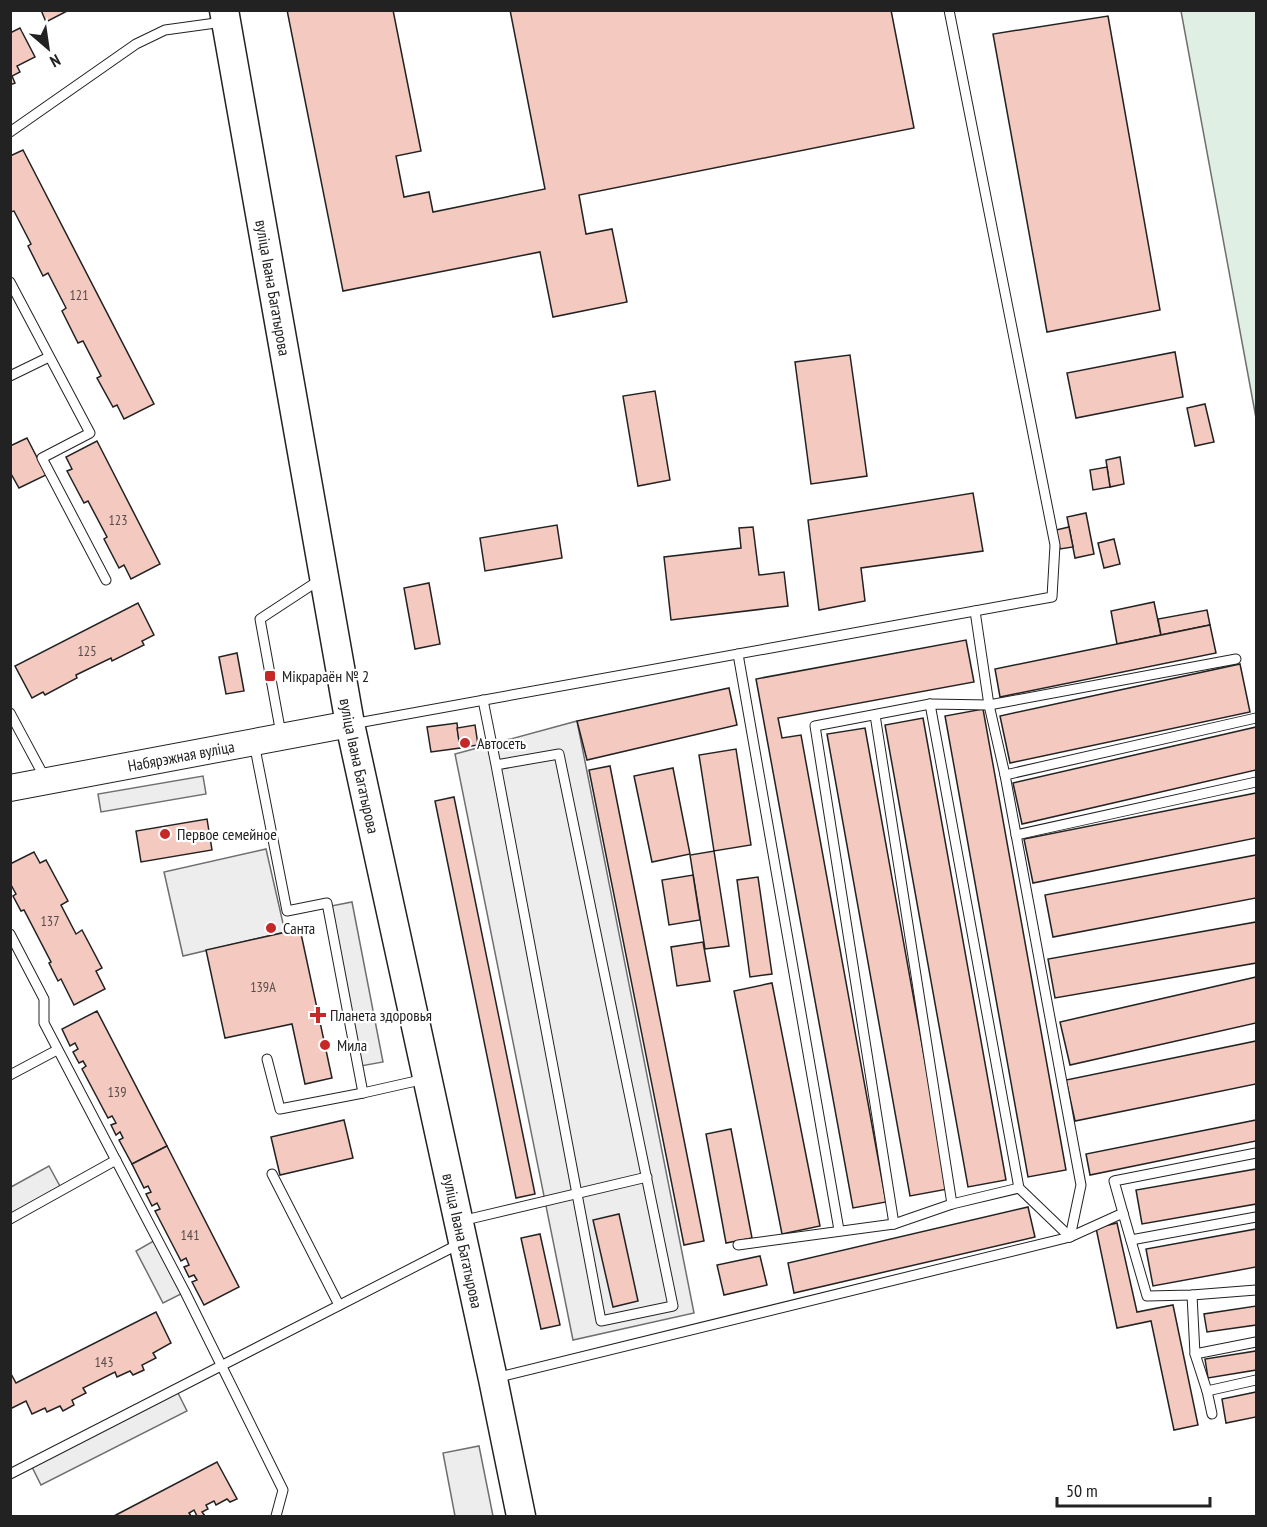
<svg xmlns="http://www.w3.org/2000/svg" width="1267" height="1527" viewBox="0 0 1267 1527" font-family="'PT Sans Narrow',sans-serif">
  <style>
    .green { fill: #e0efe3; stroke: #6f6f6f; stroke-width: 1.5 }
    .parking { fill: #ededed; stroke: #6f6f6f; stroke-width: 1.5 }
    .building { fill: #f3c9c0; stroke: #222; stroke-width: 1.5 }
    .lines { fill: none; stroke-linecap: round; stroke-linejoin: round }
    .service-casing { stroke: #222; stroke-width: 11 }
    .secondary-casing { stroke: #222; stroke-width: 28 }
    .primary-casing { stroke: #222; stroke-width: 31 }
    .service { stroke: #fff; stroke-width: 9 }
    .secondary { stroke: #fff; stroke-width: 26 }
    .primary { stroke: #fff; stroke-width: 28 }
    .poi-dot { fill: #c62828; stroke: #fff; stroke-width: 2 }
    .labels { text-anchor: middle; stroke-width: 4.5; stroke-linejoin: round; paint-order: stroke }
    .number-label { font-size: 14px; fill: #564c4a }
    .street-label { font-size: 16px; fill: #222; stroke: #fff }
    .poi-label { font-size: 16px; fill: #222; stroke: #fff; text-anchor: start }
  </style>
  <rect width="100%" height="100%" fill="#fff"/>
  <path class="green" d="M 1181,11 L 1256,11 L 1256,418 Z"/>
  <g class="parking">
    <path d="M 577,721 L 694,1313 L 573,1340 L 455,754 Z"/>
    <path d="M 203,776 L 206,794 L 101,812 L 98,794 Z"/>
    <path d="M 266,849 L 285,932 L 183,956 L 164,872 Z"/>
    <path d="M 352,902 L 383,1062 L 361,1066 L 331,906 Z"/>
    <path d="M 49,1166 L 62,1190 L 11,1219 L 11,1187 Z"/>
    <path d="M 157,1239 L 185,1292 L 163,1303 L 136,1251 Z"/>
    <path d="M 176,1389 L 187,1411 L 41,1485 L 30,1463 Z"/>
    <path d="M 479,1446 L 493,1516 L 455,1516 L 443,1453 Z"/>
  </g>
  <g class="building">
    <path d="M 41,10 L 69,10 L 46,22 Z"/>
    <path d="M 287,10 L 393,10 L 421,151 L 396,156 L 404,197 L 429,192 L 433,212 L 545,189 L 510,10 L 891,10 L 914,128 L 579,195 L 586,234 L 612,229 L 627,302 L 553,317 L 540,252 L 343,291 Z"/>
    <path d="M 1108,16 L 1160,310 L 1047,332 L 993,34 Z"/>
    <path d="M 20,28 L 35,57 L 17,66 L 20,72 L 12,76 L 15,83 L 10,85 L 10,33 Z"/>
    <path d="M 23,150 L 154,404 L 124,419 L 117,405 L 113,407 L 97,378 L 101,376 L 83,341 L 78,343 L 62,311 L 66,308 L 48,273 L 43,276 L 28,246 L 31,244 L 14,211 L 10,212 L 10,156 Z"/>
    <path d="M 1175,352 L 1183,397 L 1076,418 L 1067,373 Z"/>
    <path d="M 850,355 L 867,476 L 811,484 L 795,362 Z"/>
    <path d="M 655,391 L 670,480 L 638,486 L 623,396 Z"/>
    <path d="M 1205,404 L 1214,442 L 1195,446 L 1187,408 Z"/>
    <path d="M 27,438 L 46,475 L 19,488 L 10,472 L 10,446 Z"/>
    <path d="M 97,441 L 160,564 L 131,579 L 124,565 L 119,568 L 104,539 L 107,537 L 88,501 L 84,503 L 67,471 L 72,469 L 66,457 Z"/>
    <path d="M 1120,457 L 1124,484 L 1110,487 L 1106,460 Z"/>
    <path d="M 1107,467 L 1110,487 L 1093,490 L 1090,470 Z"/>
    <path d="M 973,493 L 983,551 L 861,568 L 865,601 L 819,610 L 808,520 Z"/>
    <path d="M 1086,513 L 1094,554 L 1075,558 L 1067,517 Z"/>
    <path d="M 557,525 L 562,558 L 485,571 L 480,538 Z"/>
    <path d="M 753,527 L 759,575 L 784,572 L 788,606 L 671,620 L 664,557 L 741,548 L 739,528 Z"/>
    <path d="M 1069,527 L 1073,547 L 1060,549 L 1056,530 Z"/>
    <path d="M 1114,539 L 1120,564 L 1104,568 L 1098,543 Z"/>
    <path d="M 429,583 L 440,644 L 415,649 L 404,588 Z"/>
    <path d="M 1154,602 L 1161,635 L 1117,644 L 1111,611 Z"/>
    <path d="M 138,603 L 154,635 L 142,641 L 144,645 L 112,661 L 111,658 L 76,675 L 77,678 L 45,695 L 43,692 L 32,698 L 15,666 Z"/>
    <path d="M 1207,610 L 1210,625 L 1161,635 L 1158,619 Z"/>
    <path d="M 1210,625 L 1216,653 L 1000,697 L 995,669 Z"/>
    <path d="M 966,640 L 974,682 L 778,718 L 782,738 L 801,735 L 886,1202 L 853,1208 L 756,679 Z"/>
    <path d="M 237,653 L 244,691 L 226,694 L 219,657 Z"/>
    <path d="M 1240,664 L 1250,712 L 1010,763 L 1000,716 Z"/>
    <path d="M 729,688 L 737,725 L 587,760 L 577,721 Z"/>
    <path d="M 983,709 L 1066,1170 L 1028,1177 L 945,716 Z"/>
    <path d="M 923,718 L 1006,1180 L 968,1187 L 885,725 Z"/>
    <path d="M 457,723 L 460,748 L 431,752 L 427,727 Z"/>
    <path d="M 475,725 L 478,745 L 460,748 L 457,728 Z"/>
    <path d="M 1256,727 L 1256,770 L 1022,824 L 1013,783 Z"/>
    <path d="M 865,728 L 948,1189 L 910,1196 L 827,734 Z"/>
    <path d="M 736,749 L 751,845 L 714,851 L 699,755 Z"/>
    <path d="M 610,766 L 704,1241 L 684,1245 L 589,770 Z"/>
    <path d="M 673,768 L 690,854 L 652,862 L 634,776 Z"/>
    <path d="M 1256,793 L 1256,838 L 1033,883 L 1024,839 Z"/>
    <path d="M 454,797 L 535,1194 L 516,1198 L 435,801 Z"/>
    <path d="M 207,819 L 212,850 L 141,862 L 136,831 Z"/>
    <path d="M 714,851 L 729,946 L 705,949 L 690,855 Z"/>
    <path d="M 34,852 L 40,863 L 46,860 L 68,901 L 61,905 L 76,934 L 82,930 L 102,968 L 96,971 L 105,989 L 74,1005 L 61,979 L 58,981 L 49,963 L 51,962 L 24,910 L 21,911 L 13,896 L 16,894 L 10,883 L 10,864 Z"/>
    <path d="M 1256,855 L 1256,898 L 1053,937 L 1045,895 Z"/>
    <path d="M 693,875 L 700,920 L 669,925 L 662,880 Z"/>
    <path d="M 758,877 L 772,974 L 750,977 L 737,880 Z"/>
    <path d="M 1256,922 L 1256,963 L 1055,998 L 1048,959 Z"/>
    <path d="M 300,929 L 332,1078 L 305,1084 L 292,1024 L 225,1038 L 206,950 Z"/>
    <path d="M 703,942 L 710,981 L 677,986 L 671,947 Z"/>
    <path d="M 1256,977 L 1256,1023 L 1070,1065 L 1060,1022 Z"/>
    <path d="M 772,983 L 820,1226 L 782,1234 L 734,991 Z"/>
    <path d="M 97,1011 L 167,1146 L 132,1164 L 119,1140 L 123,1138 L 120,1132 L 116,1135 L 111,1125 L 116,1123 L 112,1116 L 108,1118 L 82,1069 L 86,1066 L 83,1061 L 79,1063 L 73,1052 L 78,1049 L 75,1043 L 70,1046 L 62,1029 Z"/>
    <path d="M 1256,1041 L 1256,1084 L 1075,1121 L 1066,1080 Z"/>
    <path d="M 344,1120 L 353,1158 L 280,1175 L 271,1137 Z"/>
    <path d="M 1256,1120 L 1256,1141 L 1090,1175 L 1086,1154 Z"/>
    <path d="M 731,1129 L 752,1238 L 726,1243 L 706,1134 Z"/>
    <path d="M 167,1146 L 239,1287 L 204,1305 L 192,1282 L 197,1280 L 194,1275 L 189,1277 L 184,1267 L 189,1265 L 186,1258 L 181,1261 L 155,1211 L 160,1209 L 157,1203 L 152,1206 L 146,1194 L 151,1192 L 148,1186 L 144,1188 L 132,1164 Z"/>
    <path d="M 1256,1169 L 1256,1204 L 1142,1224 L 1136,1190 Z"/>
    <path d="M 1028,1207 L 1035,1237 L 794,1293 L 788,1263 Z"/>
    <path d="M 619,1214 L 638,1301 L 613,1307 L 593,1220 Z"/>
    <path d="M 1117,1223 L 1137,1312 L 1173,1305 L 1198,1425 L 1174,1430 L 1151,1321 L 1117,1328 L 1096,1228 Z"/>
    <path d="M 1256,1229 L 1256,1267 L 1153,1286 L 1146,1249 Z"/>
    <path d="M 540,1234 L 560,1325 L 541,1329 L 521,1238 Z"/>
    <path d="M 760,1256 L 767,1285 L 724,1295 L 717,1265 Z"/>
    <path d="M 1256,1306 L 1256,1325 L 1207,1332 L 1204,1314 Z"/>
    <path d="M 156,1312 L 171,1343 L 153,1353 L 156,1358 L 142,1365 L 144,1370 L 133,1375 L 130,1371 L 117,1377 L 115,1372 L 83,1388 L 86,1393 L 72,1400 L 74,1405 L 63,1411 L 60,1406 L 47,1412 L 45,1408 L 32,1414 L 26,1401 L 10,1409 L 10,1372 L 16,1383 Z"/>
    <path d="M 1256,1351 L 1256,1370 L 1208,1378 L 1205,1359 Z"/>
    <path d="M 1256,1392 L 1256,1417 L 1226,1423 L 1222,1399 Z"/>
    <path d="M 217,1462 L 237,1499 L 230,1502 L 227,1499 L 216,1505 L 214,1501 L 206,1505 L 208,1509 L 202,1512 L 205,1516 L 197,1516 L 194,1510 L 189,1513 L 191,1516 L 114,1516 Z"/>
  </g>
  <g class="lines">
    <defs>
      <g id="service">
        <path d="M 10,132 L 136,44 L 165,30 L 223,22"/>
        <path d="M 10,282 L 90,433 L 42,458 L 106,580"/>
        <path d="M 10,376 L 49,357"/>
        <path d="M 975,611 L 989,705 L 1005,775 L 1081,1185 L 1070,1237"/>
        <path d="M 738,654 L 839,1230"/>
        <path d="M 483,700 L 496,765 L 601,1321 L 673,1306 L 559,754 L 496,765"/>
        <path d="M 930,704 L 1019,1188"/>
        <path d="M 10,713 L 46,780"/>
        <path d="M 875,715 L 952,1204"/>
        <path d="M 352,724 L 1052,597 L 1055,545 L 949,10"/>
        <path d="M 281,734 L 260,619 L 321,579"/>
        <path d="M 254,743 L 287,911 L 327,903 L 363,1093 L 425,1079"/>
        <path d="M 1005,775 L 1256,718"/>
        <path d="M 1016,835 L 1256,782"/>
        <path d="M 10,934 L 44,999 L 44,1023 L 185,1292 L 283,1490 L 276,1516"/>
        <path d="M 267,1059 L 280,1109 L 363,1093"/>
        <path d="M 10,1075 L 57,1050"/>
        <path d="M 272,1174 L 339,1305"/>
        <path d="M 1123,1213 L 1147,1296 L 1192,1295 L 1256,1290"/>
        <path d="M 10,1219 L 116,1160"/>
        <path d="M 461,1221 L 647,1177"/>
        <path d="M 894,1224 L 815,726 L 930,704 L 989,705 L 1236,659"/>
        <path d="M 1131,1240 L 1256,1217"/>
        <path d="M 738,1245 L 894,1224 L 952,1204 L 1019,1188 L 1070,1237"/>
        <path d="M 1192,1295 L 1195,1354 L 1207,1391 L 1212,1414"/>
        <path d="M 1195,1354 L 1256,1342"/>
        <path d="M 495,1378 L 1070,1237 L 1123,1213 L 1114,1181 L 1256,1153"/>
        <path d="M 1207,1391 L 1256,1380"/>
        <path d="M 10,1474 L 461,1243"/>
      </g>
      <g id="secondary">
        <path id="s1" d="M 10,788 L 350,724"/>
      </g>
      <g id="primary">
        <path id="s2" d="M 224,10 L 350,724 L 493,1379 L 521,1516"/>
      </g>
    </defs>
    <use href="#service" class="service-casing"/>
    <use href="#secondary" class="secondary-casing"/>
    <use href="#primary" class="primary-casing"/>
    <use href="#service" class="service"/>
    <use href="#secondary" class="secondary"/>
    <use href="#primary" class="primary"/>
  </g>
  <g class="poi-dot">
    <rect x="264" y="670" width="12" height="12" rx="3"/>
    <circle cx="465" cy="743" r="6"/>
    <circle cx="165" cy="834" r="6"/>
    <circle cx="271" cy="928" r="6"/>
    <path d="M315 1006h6v6h6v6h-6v6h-6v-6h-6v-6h6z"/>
    <circle cx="325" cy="1045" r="6"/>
  </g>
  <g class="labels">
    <g class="number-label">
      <text x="79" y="300">121</text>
      <text x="118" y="525">123</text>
      <text x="87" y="656">125</text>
      <text x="50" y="926">137</text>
      <text x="263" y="992">139А</text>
      <text x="117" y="1097">139</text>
      <text x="190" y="1240">141</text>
      <text x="104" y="1367">143</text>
    </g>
    <g class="street-label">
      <text dy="6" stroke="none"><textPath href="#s2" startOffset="282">вуліца Івана Багатырова</textPath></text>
      <text dy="6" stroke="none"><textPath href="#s1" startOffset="174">Набярэжная вуліца</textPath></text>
      <text dy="6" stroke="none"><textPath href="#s2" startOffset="768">вуліца Івана Багатырова</textPath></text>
      <text dy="6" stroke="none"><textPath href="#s2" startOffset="1254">вуліца Івана Багатырова</textPath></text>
    </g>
    <g class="poi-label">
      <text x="282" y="682">Мікрараён № 2</text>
      <text x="477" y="749">Автосеть</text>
      <text x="177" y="840">Первое семейное</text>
      <text x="283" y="934">Санта</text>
      <text x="330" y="1021">Планета здоровья</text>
      <text x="337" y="1051">Мила</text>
    </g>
  </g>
  <rect width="1267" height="1527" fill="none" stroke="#222222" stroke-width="24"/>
  <g transform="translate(48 48) rotate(151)" stroke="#ffffff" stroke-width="4.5" paint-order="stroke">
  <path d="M0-4.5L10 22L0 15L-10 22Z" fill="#222222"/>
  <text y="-9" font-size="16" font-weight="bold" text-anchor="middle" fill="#222222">N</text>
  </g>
  <path d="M1057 1497v9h153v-9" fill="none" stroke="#222222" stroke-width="3"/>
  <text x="1066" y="1497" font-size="18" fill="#222222" stroke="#ffffff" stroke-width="4.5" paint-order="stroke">50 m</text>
</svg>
